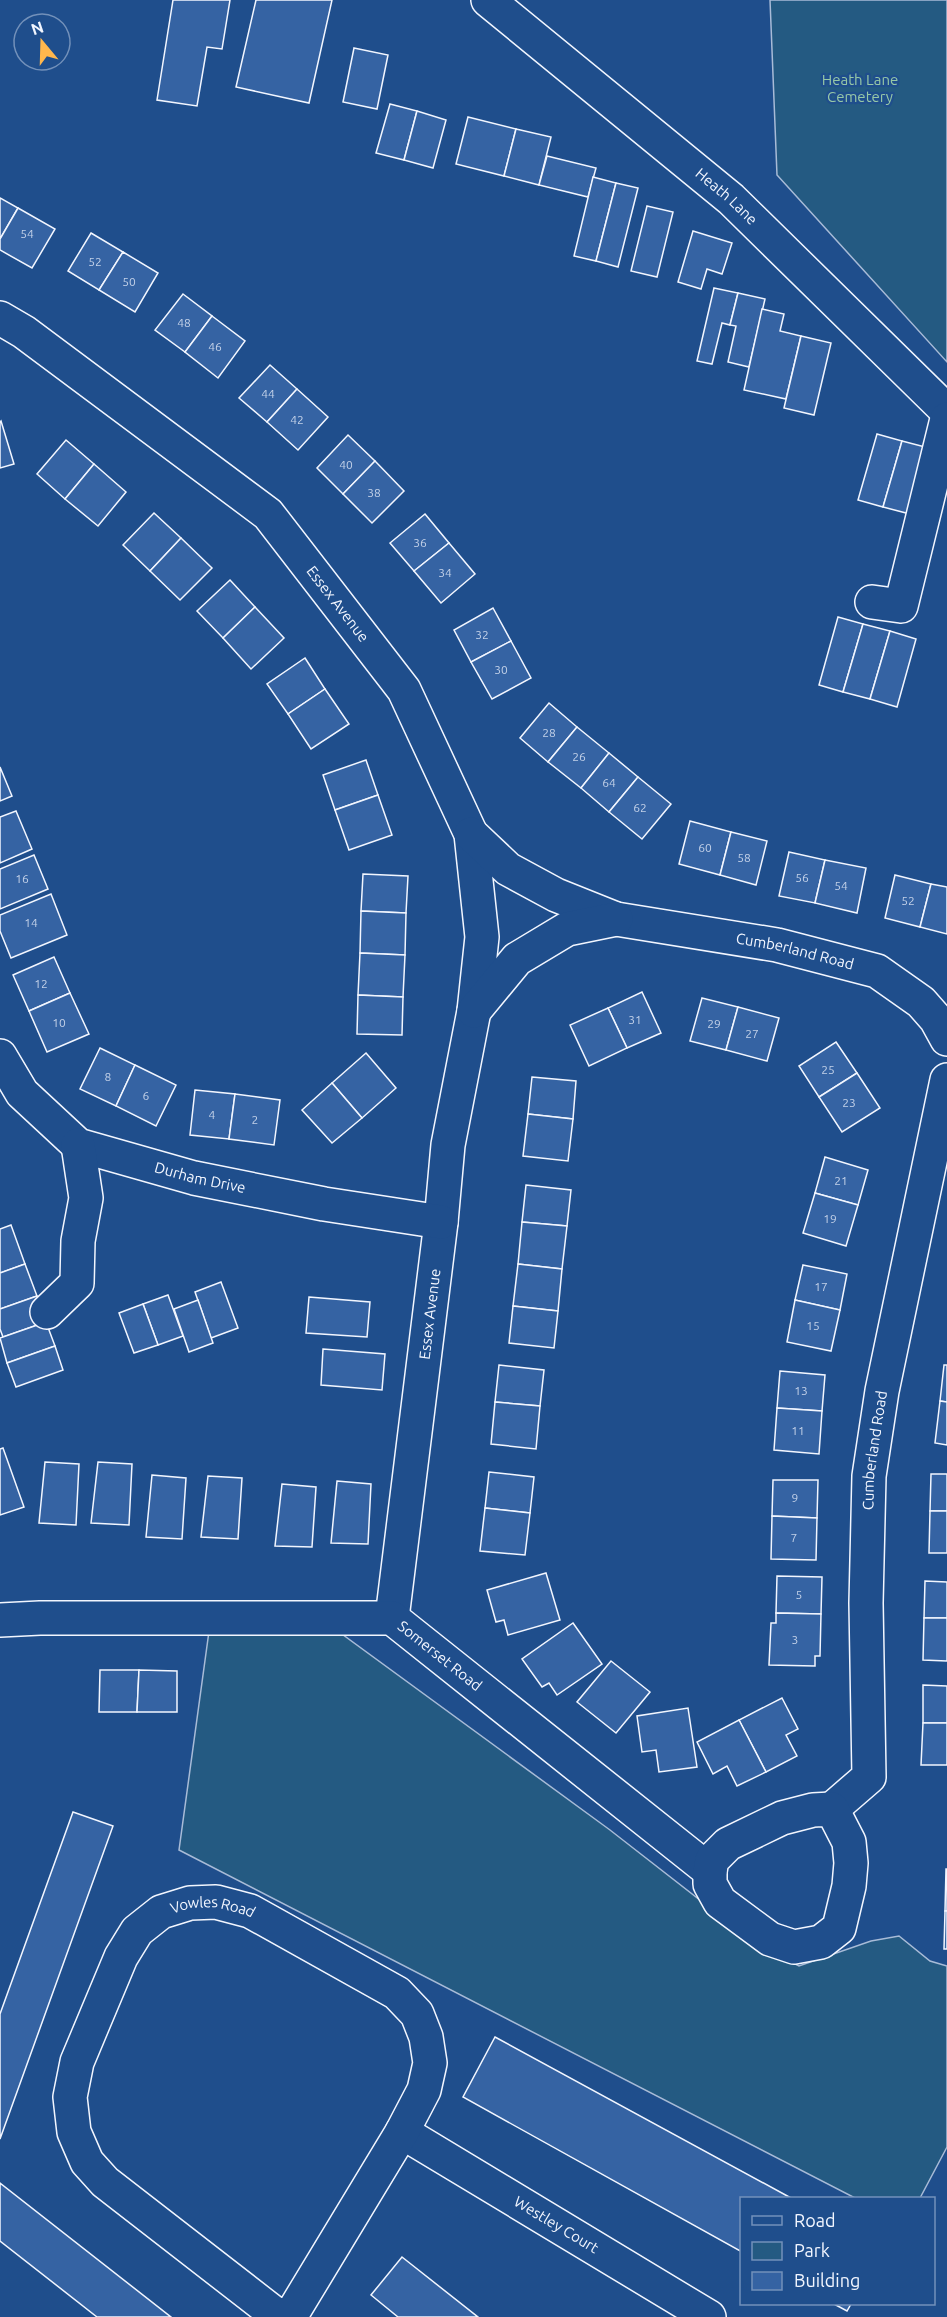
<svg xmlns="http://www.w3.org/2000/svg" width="947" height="2317" viewBox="0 0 947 2317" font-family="Ubuntu,sans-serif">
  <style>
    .green { fill: #245a82; stroke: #a8bbd7; stroke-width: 1.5 }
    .building { fill: #3563a3; stroke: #f2f6ff; stroke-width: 1.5 }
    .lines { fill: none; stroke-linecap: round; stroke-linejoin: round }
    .minor-casing { stroke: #f2f6ff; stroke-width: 36 }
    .minor { stroke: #1f4e8c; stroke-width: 33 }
    .labels { text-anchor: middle; stroke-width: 4.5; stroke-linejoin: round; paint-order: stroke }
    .number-label { font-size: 12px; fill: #c3d1e8 }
    .park-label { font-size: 15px; fill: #97c8a6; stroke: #1f4e8c }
    .street-label { font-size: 15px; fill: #f2f6ff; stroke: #1f4e8c }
  </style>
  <rect width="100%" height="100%" fill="#1f4e8c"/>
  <g class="green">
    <path d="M 770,0 L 947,0 L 947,362 L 777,175 Z"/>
    <path d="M 210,1624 L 339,1632 L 610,1830 L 759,1946 L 799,1966 L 871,1941 L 899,1936 L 930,1961 L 947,1966 L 947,2147 L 920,2198 L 855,2198 L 179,1850 Z"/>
  </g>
  <g class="building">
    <path d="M 173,0 L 230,0 L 222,49 L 207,47 L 197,106 L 157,100 Z"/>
    <path d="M 256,0 L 332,0 L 309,103 L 236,87 Z"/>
    <path d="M 354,48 L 388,55 L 377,109 L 343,102 Z"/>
    <path d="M 390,104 L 417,111 L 404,160 L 376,153 Z"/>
    <path d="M 417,111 L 446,120 L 433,168 L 404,160 Z"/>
    <path d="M 468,117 L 516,129 L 504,176 L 456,164 Z"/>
    <path d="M 516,129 L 551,137 L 539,185 L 504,176 Z"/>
    <path d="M 547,156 L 596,168 L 588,197 L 539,185 Z"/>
    <path d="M 593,177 L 616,183 L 596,261 L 574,256 Z"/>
    <path d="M 616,183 L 638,188 L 618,267 L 596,261 Z"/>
    <path d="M 0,198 L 18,208 L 0,239 Z"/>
    <path d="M 647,206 L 673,212 L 657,277 L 631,271 Z"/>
    <path d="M 18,208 L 55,229 L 32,268 L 0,250 L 0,239 Z"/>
    <path d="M 693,231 L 732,243 L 722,274 L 707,269 L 701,289 L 678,282 Z"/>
    <path d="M 91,233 L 123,252 L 99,290 L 68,271 Z"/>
    <path d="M 123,252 L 158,273 L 135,312 L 99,290 Z"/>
    <path d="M 714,288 L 738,293 L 730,325 L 722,323 L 712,364 L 697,361 Z"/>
    <path d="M 738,293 L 765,299 L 749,367 L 728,362 L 736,326 L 730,325 Z"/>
    <path d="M 183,294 L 212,316 L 185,352 L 155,330 Z"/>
    <path d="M 762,309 L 784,314 L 780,331 L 801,336 L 786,399 L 744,390 Z"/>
    <path d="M 212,316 L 245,341 L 218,378 L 185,352 Z"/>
    <path d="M 801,336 L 831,343 L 814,415 L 784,408 Z"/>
    <path d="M 270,365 L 297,389 L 267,422 L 239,398 Z"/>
    <path d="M 297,389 L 328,417 L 298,450 L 267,422 Z"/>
    <path d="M 1,421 L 14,464 L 0,468 L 0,422 Z"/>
    <path d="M 877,434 L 902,441 L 883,507 L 858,500 Z"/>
    <path d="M 348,435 L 375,461 L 343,494 L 317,468 Z"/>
    <path d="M 66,440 L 94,464 L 65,499 L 37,474 Z"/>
    <path d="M 902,441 L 929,448 L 910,514 L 883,507 Z"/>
    <path d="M 375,461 L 404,491 L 372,523 L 343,494 Z"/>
    <path d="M 94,464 L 126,492 L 98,526 L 65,499 Z"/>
    <path d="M 154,513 L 181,538 L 150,571 L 123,545 Z"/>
    <path d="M 425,514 L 449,543 L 414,571 L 390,543 Z"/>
    <path d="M 181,538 L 212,568 L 180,600 L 150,571 Z"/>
    <path d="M 449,543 L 475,574 L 441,603 L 414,571 Z"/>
    <path d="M 230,580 L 255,607 L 223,638 L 197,611 Z"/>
    <path d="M 255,607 L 284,638 L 251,669 L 223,638 Z"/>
    <path d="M 493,608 L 511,641 L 471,662 L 454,630 Z"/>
    <path d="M 838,617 L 863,624 L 843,692 L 819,685 Z"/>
    <path d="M 863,624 L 890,631 L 870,699 L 843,692 Z"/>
    <path d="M 890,631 L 916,639 L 897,707 L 870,699 Z"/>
    <path d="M 511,641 L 531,678 L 492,699 L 471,662 Z"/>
    <path d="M 305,658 L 325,689 L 288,714 L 267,684 Z"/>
    <path d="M 325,689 L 349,724 L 311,749 L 288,714 Z"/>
    <path d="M 549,703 L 577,727 L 548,762 L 520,738 Z"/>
    <path d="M 577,727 L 609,753 L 581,788 L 548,762 Z"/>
    <path d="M 609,753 L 638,777 L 609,812 L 581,788 Z"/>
    <path d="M 366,760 L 378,795 L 335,810 L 323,775 Z"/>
    <path d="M 0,767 L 12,796 L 0,801 Z"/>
    <path d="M 638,777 L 671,804 L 642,839 L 609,812 Z"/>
    <path d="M 378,795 L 392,835 L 349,850 L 335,810 Z"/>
    <path d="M 16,811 L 32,849 L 0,863 L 0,817 Z"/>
    <path d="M 690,821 L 731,832 L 720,875 L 679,864 Z"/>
    <path d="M 731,832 L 767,841 L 756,885 L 720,875 Z"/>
    <path d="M 789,852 L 825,860 L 815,903 L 779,896 Z"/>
    <path d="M 34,855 L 48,889 L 0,909 L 0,869 Z"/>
    <path d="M 825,860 L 866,868 L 857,913 L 815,903 Z"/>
    <path d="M 363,874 L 408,876 L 406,913 L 361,911 Z"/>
    <path d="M 895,875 L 931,884 L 920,927 L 885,918 Z"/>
    <path d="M 931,884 L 947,887 L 947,934 L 920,927 Z"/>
    <path d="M 51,894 L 67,935 L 11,958 L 0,931 L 0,915 Z"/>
    <path d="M 361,911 L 406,913 L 405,955 L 360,953 Z"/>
    <path d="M 360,953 L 405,955 L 403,997 L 358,995 Z"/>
    <path d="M 54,957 L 70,993 L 29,1011 L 13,975 Z"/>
    <path d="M 642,992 L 661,1033 L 627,1048 L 608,1008 Z"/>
    <path d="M 70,993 L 89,1034 L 47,1052 L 29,1011 Z"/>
    <path d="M 358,995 L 403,997 L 402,1035 L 357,1034 Z"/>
    <path d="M 702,998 L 738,1007 L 726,1050 L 690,1041 Z"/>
    <path d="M 738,1007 L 779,1018 L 767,1061 L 726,1050 Z"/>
    <path d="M 608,1008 L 627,1048 L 589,1066 L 570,1025 Z"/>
    <path d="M 836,1042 L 857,1073 L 819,1097 L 799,1066 Z"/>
    <path d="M 100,1048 L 135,1065 L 116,1106 L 80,1089 Z"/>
    <path d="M 366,1053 L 396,1088 L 362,1118 L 332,1083 Z"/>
    <path d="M 135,1065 L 176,1085 L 156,1126 L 116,1106 Z"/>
    <path d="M 857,1073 L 880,1108 L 842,1132 L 819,1097 Z"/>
    <path d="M 532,1077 L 576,1081 L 573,1119 L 528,1114 Z"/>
    <path d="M 332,1083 L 362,1118 L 332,1143 L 302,1110 Z"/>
    <path d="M 195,1090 L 235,1094 L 229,1139 L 190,1135 Z"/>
    <path d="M 235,1094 L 280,1100 L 274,1145 L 229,1139 Z"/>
    <path d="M 528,1114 L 573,1119 L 568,1161 L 523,1156 Z"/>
    <path d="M 825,1157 L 868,1170 L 858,1205 L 815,1193 Z"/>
    <path d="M 526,1185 L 571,1190 L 567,1226 L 522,1222 Z"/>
    <path d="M 815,1193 L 858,1205 L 846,1246 L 803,1233 Z"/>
    <path d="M 522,1222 L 567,1226 L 562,1269 L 518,1264 Z"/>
    <path d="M 11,1225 L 25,1264 L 0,1273 L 0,1229 Z"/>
    <path d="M 25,1264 L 37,1296 L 0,1309 L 0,1273 Z"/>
    <path d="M 518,1264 L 562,1269 L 558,1311 L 513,1306 Z"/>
    <path d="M 803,1265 L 847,1274 L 840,1310 L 795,1300 Z"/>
    <path d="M 221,1282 L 238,1328 L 211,1338 L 195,1292 Z"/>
    <path d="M 168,1295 L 183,1336 L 158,1345 L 143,1304 Z"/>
    <path d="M 37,1296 L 46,1322 L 3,1337 L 0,1329 L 0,1309 Z"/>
    <path d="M 309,1297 L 370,1302 L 367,1337 L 306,1333 Z"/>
    <path d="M 198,1300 L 213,1343 L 189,1352 L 174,1309 Z"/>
    <path d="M 795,1300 L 840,1310 L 831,1351 L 787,1342 Z"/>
    <path d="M 143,1304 L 158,1345 L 134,1353 L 119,1313 Z"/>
    <path d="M 513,1306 L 558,1311 L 554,1348 L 509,1343 Z"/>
    <path d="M 46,1322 L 55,1346 L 7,1363 L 0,1338 Z"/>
    <path d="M 55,1346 L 63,1370 L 16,1387 L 7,1363 Z"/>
    <path d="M 323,1349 L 385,1354 L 382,1390 L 321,1385 Z"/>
    <path d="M 499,1365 L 544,1370 L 540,1406 L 495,1402 Z"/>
    <path d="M 944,1365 L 947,1365 L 947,1402 L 940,1401 Z"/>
    <path d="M 780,1371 L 825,1375 L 822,1411 L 777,1408 Z"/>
    <path d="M 940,1401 L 947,1402 L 947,1445 L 935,1443 Z"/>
    <path d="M 495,1402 L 540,1406 L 536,1449 L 491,1444 Z"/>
    <path d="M 777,1408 L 822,1411 L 819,1454 L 774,1450 Z"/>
    <path d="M 3,1448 L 24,1507 L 0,1515 L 0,1449 Z"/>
    <path d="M 45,1462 L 79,1464 L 76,1525 L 39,1523 Z"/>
    <path d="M 98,1462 L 132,1464 L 129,1525 L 91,1523 Z"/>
    <path d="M 489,1472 L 534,1477 L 530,1513 L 485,1508 Z"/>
    <path d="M 931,1474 L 947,1474 L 947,1511 L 930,1511 Z"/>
    <path d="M 152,1475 L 186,1478 L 182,1539 L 146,1537 Z"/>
    <path d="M 208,1476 L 242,1478 L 238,1539 L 201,1537 Z"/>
    <path d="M 773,1480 L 818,1480 L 817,1518 L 772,1516 Z"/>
    <path d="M 337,1481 L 371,1484 L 368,1544 L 331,1543 Z"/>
    <path d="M 282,1484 L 316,1487 L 312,1547 L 275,1546 Z"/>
    <path d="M 485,1508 L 530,1513 L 525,1555 L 480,1551 Z"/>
    <path d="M 930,1511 L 947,1511 L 947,1553 L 929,1553 Z"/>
    <path d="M 772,1516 L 817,1518 L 816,1560 L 771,1559 Z"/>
    <path d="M 546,1573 L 560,1620 L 508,1635 L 504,1620 L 496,1622 L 487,1590 Z"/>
    <path d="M 777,1576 L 822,1577 L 821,1614 L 776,1613 Z"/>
    <path d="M 925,1581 L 947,1582 L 947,1618 L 924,1618 Z"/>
    <path d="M 776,1613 L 821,1614 L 820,1656 L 815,1656 L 815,1666 L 769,1665 L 771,1623 L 776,1623 Z"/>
    <path d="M 924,1618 L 947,1618 L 947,1661 L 923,1660 Z"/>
    <path d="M 573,1623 L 602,1664 L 557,1695 L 549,1683 L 542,1687 L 522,1659 Z"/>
    <path d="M 611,1661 L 650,1692 L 616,1733 L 577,1702 Z"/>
    <path d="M 100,1670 L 139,1670 L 137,1712 L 99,1712 Z"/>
    <path d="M 139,1670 L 177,1671 L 177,1712 L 137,1712 Z"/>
    <path d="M 923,1685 L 947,1686 L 947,1723 L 923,1723 Z"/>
    <path d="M 782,1698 L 798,1729 L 786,1735 L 797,1756 L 766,1772 L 739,1720 Z"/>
    <path d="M 688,1708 L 697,1767 L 659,1772 L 656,1750 L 642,1752 L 637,1716 Z"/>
    <path d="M 739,1720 L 766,1772 L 737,1786 L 727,1766 L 713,1774 L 697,1742 Z"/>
    <path d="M 923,1723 L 947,1723 L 947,1765 L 921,1765 Z"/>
    <path d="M 73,1812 L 113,1826 L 0,2139 L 0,2014 Z"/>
    <path d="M 946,1869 L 947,1869 L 947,1911 L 945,1911 Z"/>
    <path d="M 945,1911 L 947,1911 L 947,1949 L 944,1949 Z"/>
    <path d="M 495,2037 L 791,2198 L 742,2198 L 742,2252 L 463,2097 Z"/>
    <path d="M 0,2183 L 171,2317 L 97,2317 L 0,2241 Z"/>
    <path d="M 402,2257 L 478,2317 L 398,2317 L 371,2295 Z"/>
    <path d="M 834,2304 L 851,2304 L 847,2311 Z"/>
  </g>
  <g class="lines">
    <defs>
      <g id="minor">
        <path id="s1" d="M 488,0 L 731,199 L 947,411"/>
        <path id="s2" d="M 0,318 L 24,332 L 268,514 L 404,690 L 471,834 L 482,937 L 474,1011 L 448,1145 L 441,1222 L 392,1618"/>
        <path d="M 872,602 L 901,606 L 947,419"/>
        <path id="s3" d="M 471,834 L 508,869 L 556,895 L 616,919 L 777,945 L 877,971 L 921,1002 L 936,1019 L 947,1039"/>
        <path d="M 474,1011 L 517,959 L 567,929 L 616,919"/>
        <path id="s4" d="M 0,1056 L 22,1093 L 78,1145 L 194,1178 L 324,1204 L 441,1222"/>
        <path d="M 47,1312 L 77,1283 L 78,1241 L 86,1198 L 78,1145"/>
        <path id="s5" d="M 0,1620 L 40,1618 L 392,1618 L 710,1871"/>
        <path id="s6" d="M 832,1809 L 869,1777 L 866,1603 L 869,1476 L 882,1391 L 947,1080"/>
        <path d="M 832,1809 L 849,1842 L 851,1863 L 849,1886 L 839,1928 L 821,1942 L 794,1947 L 770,1939 L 720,1902 L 710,1884 L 710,1871 L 712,1860 L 728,1844 L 782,1818 L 813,1810 Z"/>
        <path id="s7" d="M 402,2132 L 709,2317"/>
        <path id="s8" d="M 279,2317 L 105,2182 L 87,2162 L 74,2132 L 70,2097 L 77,2062 L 121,1957 L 137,1931 L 161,1912 L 190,1903 L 216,1902 L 250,1911 L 397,1993 L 417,2014 L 426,2037 L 430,2063 L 424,2090 L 402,2132 L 290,2317"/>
      </g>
    </defs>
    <use href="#minor" class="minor-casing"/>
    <use href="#minor" class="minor"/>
  </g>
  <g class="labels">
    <g class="number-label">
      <text x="27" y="238">54</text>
      <text x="95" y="266">52</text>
      <text x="129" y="286">50</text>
      <text x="184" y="327">48</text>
      <text x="215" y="351">46</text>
      <text x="268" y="398">44</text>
      <text x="297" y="424">42</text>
      <text x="346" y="469">40</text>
      <text x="374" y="497">38</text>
      <text x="420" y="547">36</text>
      <text x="445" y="577">34</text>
      <text x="482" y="639">32</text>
      <text x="501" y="674">30</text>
      <text x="549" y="737">28</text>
      <text x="579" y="761">26</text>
      <text x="609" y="787">64</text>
      <text x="640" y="812">62</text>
      <text x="705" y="852">60</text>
      <text x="744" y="862">58</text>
      <text x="802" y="882">56</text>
      <text x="22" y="883">16</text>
      <text x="841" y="890">54</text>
      <text x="908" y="905">52</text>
      <text x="31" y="927">14</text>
      <text x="41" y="988">12</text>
      <text x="635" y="1024">31</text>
      <text x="59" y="1027">10</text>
      <text x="714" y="1028">29</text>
      <text x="752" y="1038">27</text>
      <text x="828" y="1074">25</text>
      <text x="108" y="1081">8</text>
      <text x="146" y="1100">6</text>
      <text x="849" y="1107">23</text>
      <text x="212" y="1119">4</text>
      <text x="255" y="1124">2</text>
      <text x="841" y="1185">21</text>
      <text x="830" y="1223">19</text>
      <text x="821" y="1291">17</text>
      <text x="813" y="1330">15</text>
      <text x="801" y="1395">13</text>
      <text x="798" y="1435">11</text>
      <text x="795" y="1502">9</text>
      <text x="794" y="1542">7</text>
      <text x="799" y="1599">5</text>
      <text x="795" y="1644">3</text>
    </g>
    <g class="park-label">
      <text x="860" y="85">Heath Lane<tspan x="860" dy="17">Cemetery</tspan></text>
    </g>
    <g class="street-label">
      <text dy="5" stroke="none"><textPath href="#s1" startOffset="309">Heath Lane</textPath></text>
      <text dy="5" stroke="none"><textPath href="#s2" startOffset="446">Essex Avenue</textPath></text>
      <text dy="5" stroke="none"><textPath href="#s3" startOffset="352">Cumberland Road</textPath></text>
      <text dy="5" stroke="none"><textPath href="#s4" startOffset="246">Durham Drive</textPath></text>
      <text transform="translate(430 1314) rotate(-83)" y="5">Essex Avenue</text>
      <text dy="5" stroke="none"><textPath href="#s6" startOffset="376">Cumberland Road</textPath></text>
      <text dy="5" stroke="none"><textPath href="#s5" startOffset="453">Somerset Road</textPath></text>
      <text dy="5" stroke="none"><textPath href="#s8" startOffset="579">Vowles Road</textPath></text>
      <text dy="5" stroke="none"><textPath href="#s7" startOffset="180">Westley Court</textPath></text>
    </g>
  </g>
  <rect x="740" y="2197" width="195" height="108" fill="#1f4e8c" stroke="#7391ba" stroke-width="1.5"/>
  <rect x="752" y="2216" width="30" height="9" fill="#1f4e8c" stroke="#7391ba" stroke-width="1.5"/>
  <text x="794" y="2227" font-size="18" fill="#f2f6ff">Road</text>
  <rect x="752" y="2242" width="30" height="18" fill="#245a82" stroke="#7391ba" stroke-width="1.5"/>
  <text x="794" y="2257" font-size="18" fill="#f2f6ff">Park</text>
  <rect x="752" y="2272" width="30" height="18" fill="#3563a3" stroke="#7391ba" stroke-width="1.5"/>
  <text x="794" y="2287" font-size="18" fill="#f2f6ff">Building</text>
  <g transform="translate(42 42) rotate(341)"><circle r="28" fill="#1f4e8c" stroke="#7391ba" stroke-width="1.5"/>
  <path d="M0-4.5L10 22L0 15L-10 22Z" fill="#ffb74d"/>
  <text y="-9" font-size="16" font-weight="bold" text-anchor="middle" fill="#f2f6ff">N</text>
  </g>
</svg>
